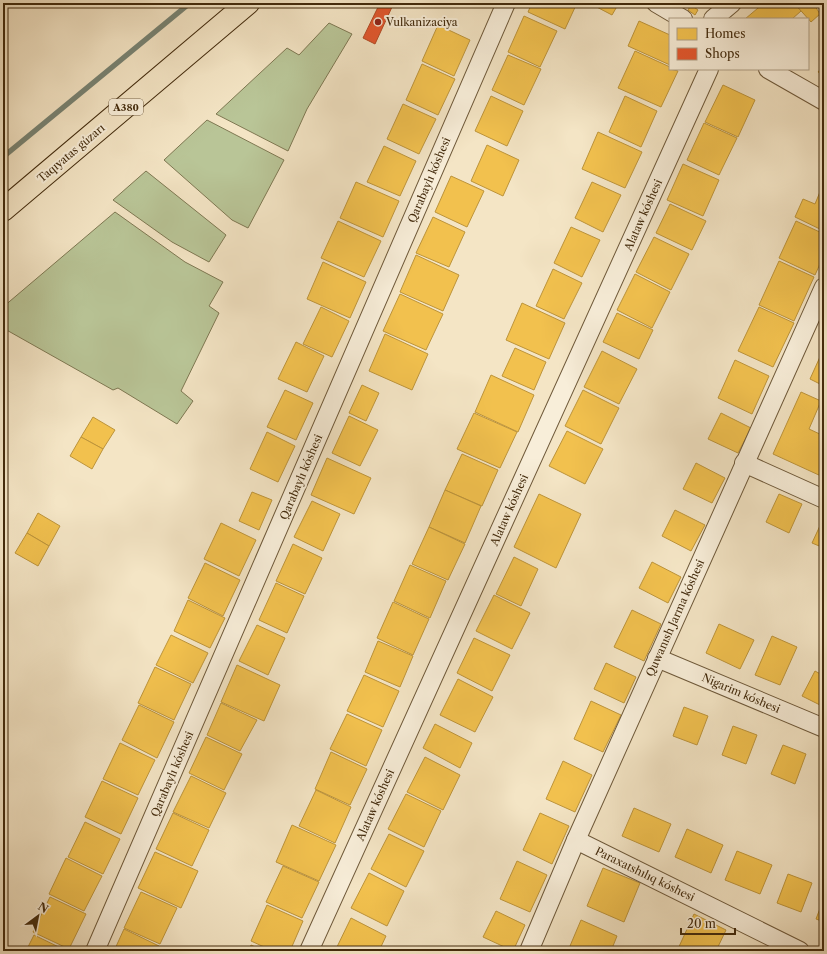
<svg xmlns="http://www.w3.org/2000/svg" width="827" height="954" viewBox="0 0 827 954" font-family="'Libre Caslon Text',serif">
  <style>
    .green { fill: #b9c597; stroke: #7e7852 }
    .homes { fill: #f2c14e; stroke: #bd943a }
    .shops { fill: #e4572e; stroke: #b34a24 }
    .lines { fill: none; stroke-linecap: round; stroke-linejoin: round }
    .stream { stroke: #788373; stroke-width: 5.5 }
    .minor-casing { stroke: #6e593a; stroke-width: 20 }
    .trunk-casing { stroke: #422a0c; stroke-width: 24 }
    .minor { stroke: #f8eed9; stroke-width: 18 }
    .trunk { stroke: #f4e5c5; stroke-width: 22 }
    .poi-dot { fill: #8f2418; stroke: #f8eed9; stroke-width: 1.5 }
    .labels { text-anchor: middle; stroke-width: 4; stroke-linejoin: round; paint-order: stroke }
    .shield { fill: #f8eed9; stroke: #79654a; stroke-width: 1 }
    .shield-label { font-size: 10px; font-weight: bold; fill: #422a0c }
    .poi-label { font-size: 11px; fill: #422a0c; stroke: #f8eed9; text-anchor: start }
    .street-label { font-size: 11px; fill: #422a0c; stroke: #f8eed9 }
  </style>
  <rect width="100%" height="100%" fill="#f4e5c5"/>
  <filter id="stains"><feTurbulence type="fractalNoise" baseFrequency=".005" numOctaves="4"/><feColorMatrix values="0 0 0 0 .2 0 0 0 0 .09 0 0 0 0 .02 0 0 0 .5 -.17"/></filter>
  <radialGradient id="worn" r=".72"><stop offset=".6" stop-color="#630" stop-opacity="0"/><stop offset="1" stop-color="#630" stop-opacity=".3"/></radialGradient>
  <g class="green">
    <path d="M 329,23 L 352,34 L 307,109 L 288,151 L 216,114 L 287,48 L 299,55 Z"/>
    <path d="M 207,120 L 284,160 L 248,228 L 232,220 L 164,160 Z"/>
    <path d="M 146,171 L 226,235 L 209,262 L 172,242 L 113,200 Z"/>
    <path d="M 115,212 L 185,262 L 223,282 L 209,306 L 219,313 L 181,391 L 193,401 L 177,424 L 118,388 L 113,390 L 3,328 L 3,307 Z"/>
  </g>
  <g class="homes">
    <path d="M 532,3 L 577,3 L 565,29 L 528,12 Z"/>
    <path d="M 589,3 L 619,3 L 612,15 Z"/>
    <path d="M 764,3 L 794,3 L 801,11 L 792,19 L 745,19 Z"/>
    <path d="M 794,3 L 813,3 L 820,14 L 811,22 Z"/>
    <path d="M 691,5 L 698,10 L 695,15 L 688,10 Z"/>
    <path d="M 524,16 L 557,31 L 540,67 L 508,52 Z"/>
    <path d="M 639,21 L 670,35 L 670,65 L 628,46 Z"/>
    <path d="M 438,25 L 470,40 L 454,76 L 422,61 Z"/>
    <path d="M 635,51 L 670,67 L 670,69 L 678,71 L 661,107 L 618,88 Z"/>
    <path d="M 508,55 L 541,69 L 524,105 L 492,90 Z"/>
    <path d="M 422,64 L 455,79 L 438,115 L 406,100 Z"/>
    <path d="M 824,65 L 824,75 L 818,72 Z"/>
    <path d="M 723,85 L 755,100 L 738,137 L 705,122 Z"/>
    <path d="M 491,96 L 523,111 L 507,146 L 475,131 Z"/>
    <path d="M 625,96 L 657,111 L 641,147 L 609,132 Z"/>
    <path d="M 403,104 L 436,119 L 419,154 L 387,139 Z"/>
    <path d="M 704,123 L 737,138 L 719,175 L 687,160 Z"/>
    <path d="M 598,132 L 642,152 L 625,188 L 582,169 Z"/>
    <path d="M 487,145 L 519,160 L 503,196 L 471,181 Z"/>
    <path d="M 384,146 L 416,161 L 400,196 L 367,182 Z"/>
    <path d="M 683,164 L 719,180 L 703,216 L 667,200 Z"/>
    <path d="M 451,176 L 484,191 L 467,227 L 435,212 Z"/>
    <path d="M 356,182 L 399,201 L 383,237 L 340,218 Z"/>
    <path d="M 592,182 L 621,195 L 603,232 L 575,218 Z"/>
    <path d="M 822,187 L 824,188 L 824,231 L 795,217 L 803,199 L 815,204 Z"/>
    <path d="M 670,204 L 706,221 L 692,250 L 656,233 Z"/>
    <path d="M 433,217 L 465,232 L 449,267 L 416,253 Z"/>
    <path d="M 338,221 L 381,241 L 364,277 L 321,258 Z"/>
    <path d="M 796,221 L 824,234 L 824,255 L 815,275 L 779,258 Z"/>
    <path d="M 571,227 L 600,240 L 582,277 L 554,263 Z"/>
    <path d="M 654,237 L 689,254 L 671,290 L 636,272 Z"/>
    <path d="M 416,255 L 459,275 L 443,311 L 400,292 Z"/>
    <path d="M 779,261 L 814,277 L 794,321 L 759,305 Z"/>
    <path d="M 323,262 L 366,282 L 350,318 L 307,299 Z"/>
    <path d="M 553,269 L 582,283 L 564,319 L 536,306 Z"/>
    <path d="M 635,274 L 670,292 L 652,328 L 617,310 Z"/>
    <path d="M 400,294 L 443,314 L 426,350 L 383,331 Z"/>
    <path d="M 522,303 L 565,323 L 549,359 L 506,340 Z"/>
    <path d="M 321,307 L 349,321 L 332,357 L 303,344 Z"/>
    <path d="M 759,307 L 794,323 L 773,367 L 738,351 Z"/>
    <path d="M 617,313 L 653,330 L 639,359 L 603,342 Z"/>
    <path d="M 385,334 L 428,354 L 412,390 L 369,371 Z"/>
    <path d="M 296,342 L 324,356 L 307,392 L 278,379 Z"/>
    <path d="M 515,348 L 546,362 L 534,390 L 502,376 Z"/>
    <path d="M 824,348 L 824,386 L 810,379 Z"/>
    <path d="M 602,351 L 637,369 L 619,404 L 584,387 Z"/>
    <path d="M 735,360 L 769,376 L 752,414 L 718,398 Z"/>
    <path d="M 491,375 L 534,395 L 518,432 L 475,412 Z"/>
    <path d="M 362,385 L 379,393 L 366,421 L 349,413 Z"/>
    <path d="M 285,390 L 313,403 L 296,440 L 267,427 Z"/>
    <path d="M 583,390 L 619,408 L 601,444 L 565,426 Z"/>
    <path d="M 801,392 L 821,401 L 809,429 L 824,436 L 824,469 L 821,476 L 773,454 Z"/>
    <path d="M 474,413 L 517,432 L 500,468 L 457,449 Z"/>
    <path d="M 721,413 L 751,428 L 738,453 L 708,439 Z"/>
    <path d="M 349,416 L 378,430 L 360,466 L 332,453 Z"/>
    <path d="M 93,417 L 115,430 L 103,449 L 81,437 Z"/>
    <path d="M 567,431 L 603,449 L 585,484 L 549,466 Z"/>
    <path d="M 267,432 L 295,446 L 278,482 L 250,469 Z"/>
    <path d="M 81,437 L 103,449 L 92,469 L 70,456 Z"/>
    <path d="M 462,454 L 498,470 L 482,506 L 445,490 Z"/>
    <path d="M 327,458 L 371,478 L 354,514 L 311,495 Z"/>
    <path d="M 696,463 L 725,478 L 712,503 L 683,489 Z"/>
    <path d="M 445,490 L 481,506 L 465,543 L 429,527 Z"/>
    <path d="M 252,492 L 272,500 L 259,530 L 239,521 Z"/>
    <path d="M 539,494 L 581,514 L 556,568 L 514,547 Z"/>
    <path d="M 779,494 L 802,504 L 789,533 L 766,522 Z"/>
    <path d="M 312,501 L 340,514 L 323,551 L 294,537 Z"/>
    <path d="M 675,510 L 705,525 L 691,551 L 662,536 Z"/>
    <path d="M 38,513 L 60,526 L 49,546 L 27,533 Z"/>
    <path d="M 824,517 L 824,548 L 812,543 Z"/>
    <path d="M 221,523 L 256,540 L 239,576 L 204,559 Z"/>
    <path d="M 429,527 L 465,544 L 448,580 L 412,564 Z"/>
    <path d="M 27,533 L 49,546 L 38,566 L 15,553 Z"/>
    <path d="M 293,544 L 322,558 L 305,594 L 276,581 Z"/>
    <path d="M 514,557 L 538,569 L 521,606 L 496,594 Z"/>
    <path d="M 652,562 L 681,577 L 668,603 L 639,588 Z"/>
    <path d="M 205,563 L 240,580 L 223,616 L 188,598 Z"/>
    <path d="M 410,565 L 446,581 L 430,618 L 394,601 Z"/>
    <path d="M 276,583 L 304,596 L 287,633 L 259,620 Z"/>
    <path d="M 494,595 L 530,613 L 512,649 L 476,631 Z"/>
    <path d="M 188,600 L 225,618 L 210,648 L 174,631 Z"/>
    <path d="M 393,602 L 429,619 L 413,655 L 377,638 Z"/>
    <path d="M 632,610 L 661,624 L 644,661 L 614,647 Z"/>
    <path d="M 719,624 L 754,640 L 740,669 L 706,653 Z"/>
    <path d="M 257,625 L 285,638 L 268,675 L 239,661 Z"/>
    <path d="M 171,635 L 208,653 L 193,683 L 156,665 Z"/>
    <path d="M 772,636 L 797,647 L 780,685 L 755,675 Z"/>
    <path d="M 474,638 L 510,655 L 492,691 L 457,673 Z"/>
    <path d="M 378,641 L 413,656 L 400,687 L 365,672 Z"/>
    <path d="M 606,663 L 636,677 L 624,703 L 594,689 Z"/>
    <path d="M 237,665 L 280,685 L 264,721 L 221,702 Z"/>
    <path d="M 155,667 L 191,684 L 174,720 L 138,703 Z"/>
    <path d="M 815,671 L 824,676 L 824,707 L 802,696 Z"/>
    <path d="M 364,675 L 399,691 L 383,727 L 347,711 Z"/>
    <path d="M 458,679 L 493,697 L 475,732 L 440,715 Z"/>
    <path d="M 591,701 L 621,715 L 603,752 L 574,739 Z"/>
    <path d="M 221,703 L 257,720 L 240,751 L 207,735 Z"/>
    <path d="M 139,705 L 174,722 L 157,758 L 122,740 Z"/>
    <path d="M 684,707 L 708,716 L 697,745 L 673,736 Z"/>
    <path d="M 347,714 L 382,730 L 366,766 L 330,749 Z"/>
    <path d="M 435,724 L 472,743 L 460,768 L 423,748 Z"/>
    <path d="M 733,726 L 757,735 L 746,764 L 722,755 Z"/>
    <path d="M 206,737 L 242,754 L 224,790 L 189,773 Z"/>
    <path d="M 120,743 L 155,760 L 138,795 L 103,779 Z"/>
    <path d="M 783,745 L 806,754 L 795,784 L 771,774 Z"/>
    <path d="M 331,752 L 367,769 L 350,805 L 315,789 Z"/>
    <path d="M 425,757 L 460,775 L 443,810 L 407,792 Z"/>
    <path d="M 563,761 L 592,775 L 575,812 L 546,799 Z"/>
    <path d="M 191,776 L 226,793 L 209,828 L 173,812 Z"/>
    <path d="M 102,781 L 138,798 L 121,834 L 85,817 Z"/>
    <path d="M 316,790 L 351,807 L 335,843 L 299,826 Z"/>
    <path d="M 406,794 L 441,811 L 424,847 L 388,829 Z"/>
    <path d="M 634,808 L 671,824 L 659,852 L 622,836 Z"/>
    <path d="M 173,813 L 209,830 L 192,866 L 156,849 Z"/>
    <path d="M 540,813 L 569,826 L 552,864 L 523,850 Z"/>
    <path d="M 85,822 L 120,839 L 103,874 L 68,857 Z"/>
    <path d="M 292,825 L 336,845 L 319,881 L 276,862 Z"/>
    <path d="M 687,829 L 723,845 L 711,873 L 675,857 Z"/>
    <path d="M 389,834 L 424,851 L 406,887 L 371,869 Z"/>
    <path d="M 737,851 L 772,865 L 760,894 L 725,880 Z"/>
    <path d="M 155,852 L 198,871 L 181,908 L 138,888 Z"/>
    <path d="M 66,858 L 102,876 L 84,911 L 49,894 Z"/>
    <path d="M 517,861 L 547,875 L 530,912 L 500,899 Z"/>
    <path d="M 283,866 L 319,882 L 302,918 L 266,902 Z"/>
    <path d="M 603,868 L 640,883 L 624,922 L 587,906 Z"/>
    <path d="M 369,873 L 404,891 L 387,926 L 351,908 Z"/>
    <path d="M 788,874 L 812,883 L 801,912 L 777,903 Z"/>
    <path d="M 141,892 L 177,908 L 160,944 L 124,928 Z"/>
    <path d="M 50,897 L 86,914 L 69,949 L 33,932 Z"/>
    <path d="M 824,898 L 824,922 L 816,919 Z"/>
    <path d="M 267,905 L 303,921 L 290,951 L 273,951 L 251,941 Z"/>
    <path d="M 496,911 L 525,925 L 513,951 L 483,937 Z"/>
    <path d="M 694,914 L 726,930 L 716,951 L 677,951 Z"/>
    <path d="M 351,918 L 386,936 L 379,951 L 335,951 Z"/>
    <path d="M 581,920 L 617,936 L 611,951 L 581,951 L 570,946 Z"/>
    <path d="M 124,929 L 159,946 L 157,951 L 114,951 Z"/>
    <path d="M 34,935 L 67,951 L 26,951 Z"/>
    <path d="M 251,945 L 264,951 L 249,951 Z"/>
  </g>
  <path class="shops" d="M 380,3 L 392,7 L 375,44 L 363,38 Z"/>
  <g class="lines">
    <path class="stream" d="M 3,157 L 190,3"/>
    <defs>
      <g id="minor">
        <path d="M 656,3 L 683,19"/>
        <path d="M 713,19 L 732,3"/>
        <path d="M 768,69 L 824,101"/>
        <path d="M 744,463 L 824,499"/>
        <path d="M 657,658 L 824,728"/>
        <path d="M 576,840 L 800,951"/>
        <path d="M 95,951 L 506,3"/>
        <path d="M 309,951 L 709,69"/>
        <path d="M 529,951 L 576,840 L 824,287"/>
      </g>
      <path id="trunk" d="M 3,210 L 248,3"/>
    </defs>
    <use href="#minor" class="minor-casing"/>
    <use href="#trunk" class="trunk-casing"/>
    <use href="#minor" class="minor"/>
    <use href="#trunk" class="trunk"/>
  </g>
  <circle class="poi-dot" cx="378" cy="22" r="4"/>
  <g class="labels">
    <rect class="shield" x="109" y="99" width="34" height="16" rx="3"/>
    <g class="shield-label">
      <text x="126" y="111">A380</text>
    </g>
    <g class="poi-label">
      <text x="386" y="26">Vulkanizaciya</text>
    </g>
    <g class="street-label">
      <text transform="translate(71 153) rotate(-40)" y="4">Taqıyatas gúzarı</text>
      <text transform="translate(429 180) rotate(-67)" y="4">Qarabaylı kóshesi</text>
      <text transform="translate(643 215) rotate(-66)" y="4">Alataw kóshesi</text>
      <text transform="translate(301 477) rotate(-67)" y="4">Qarabaylı kóshesi</text>
      <text transform="translate(509 510) rotate(-66)" y="4">Alataw kóshesi</text>
      <text transform="translate(675 618) rotate(-66)" y="4">Quwanısh Jarma kóshesi</text>
      <text transform="translate(741 693) rotate(23)" y="4">Nigarim kóshesi</text>
      <text transform="translate(172 774) rotate(-67)" y="4">Qarabaylı kóshesi</text>
      <text transform="translate(375 805) rotate(-66)" y="4">Alataw kóshesi</text>
      <text transform="translate(645 874) rotate(26)" y="4">Paraxatshılıq kóshesi</text>
    </g>
  </g>
  <rect width="827" height="954" fill="none" stroke="#f4e5c5" stroke-width="16"/>
  <rect x="4" y="4" width="819" height="946" fill="none" stroke="#422a0c" stroke-width="2"/>
  <rect x="8" y="8" width="811" height="938" fill="none" stroke="#422a0c"/>
  <rect x="669" y="18" width="140" height="52" fill="#f8eed9" stroke="#afa087"/>
  <rect x="677" y="28" width="20" height="12" fill="#f2c14e" stroke="#afa087"/>
  <text x="705" y="38" font-size="12" fill="#422a0c">Homes</text>
  <rect x="677" y="48" width="20" height="12" fill="#e4572e" stroke="#afa087"/>
  <text x="705" y="58" font-size="12" fill="#422a0c">Shops</text>
  <g transform="translate(38 916) rotate(32)" stroke="#f8eed9" stroke-width="3" paint-order="stroke">
  <path d="M0-3L7 15L0 10L-7 15Z" fill="#422a0c"/>
  <text y="-6" font-size="11" font-weight="bold" text-anchor="middle" fill="#422a0c">N</text>
  </g>
  <path d="M681 928v6h54v-6" fill="none" stroke="#422a0c" stroke-width="2"/>
  <text x="687" y="928" font-size="12" fill="#422a0c" stroke="#f8eed9" stroke-width="3" paint-order="stroke">20 m</text>
  <rect width="100%" height="100%" filter="url(#stains)"/>
  <rect width="100%" height="100%" fill="url(#worn)"/>
</svg>
